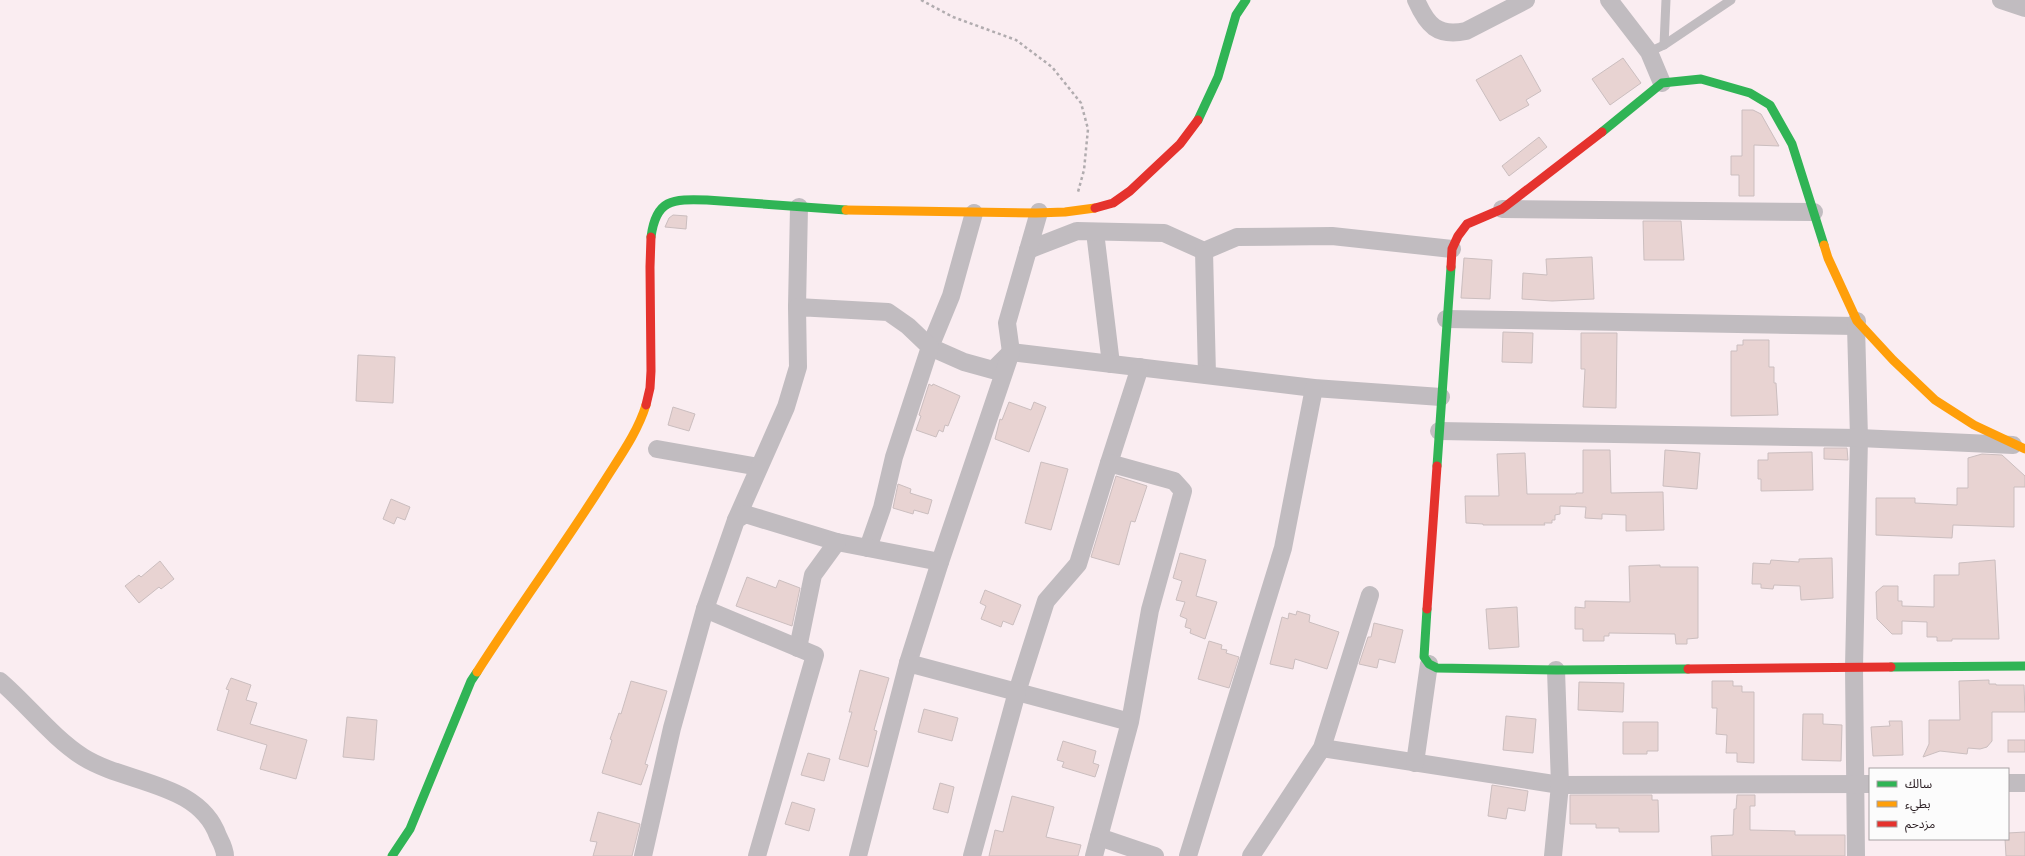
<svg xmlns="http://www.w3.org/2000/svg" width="2025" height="856" viewBox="0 0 2025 856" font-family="Merriweather,'Noto Sans Arabic',serif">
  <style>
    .building { fill: #e8d3d2; stroke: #cbbebf }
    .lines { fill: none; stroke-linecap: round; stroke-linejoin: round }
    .path { stroke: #b1acaf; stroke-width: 2.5; stroke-dasharray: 3 3; stroke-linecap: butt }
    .lane { stroke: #c1bcc0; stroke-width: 9 }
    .street { stroke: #c1bcc0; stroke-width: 18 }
    .fast { stroke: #30b455; stroke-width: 9 }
    .slow { stroke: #ff9f0a; stroke-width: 9 }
    .jam { stroke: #e5322d; stroke-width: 9 }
  </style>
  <rect width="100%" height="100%" fill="#faedf1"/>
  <g class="building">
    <path d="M 1521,55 L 1541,91 L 1526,100 L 1529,105 L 1500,121 L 1476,80 Z"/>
    <path d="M 1623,58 L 1641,83 L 1610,105 L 1592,79 Z"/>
    <path d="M 1742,110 L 1753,110 L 1761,114 L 1779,146 L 1754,145 L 1754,196 L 1739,196 L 1739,175 L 1731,175 L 1731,156 L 1742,156 Z"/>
    <path d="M 1539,137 L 1547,147 L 1509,176 L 1502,166 Z"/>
    <path d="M 673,215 L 687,216 L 686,229 L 665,227 L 669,218 Z"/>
    <path d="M 1643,221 L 1681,221 L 1684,260 L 1644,260 Z"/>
    <path d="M 1592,257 L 1594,299 L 1552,301 L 1522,299 L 1523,273 L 1547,275 L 1546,259 Z"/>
    <path d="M 1464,258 L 1492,260 L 1490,299 L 1461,298 Z"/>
    <path d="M 1503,332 L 1533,333 L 1532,363 L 1502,362 Z"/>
    <path d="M 1581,333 L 1617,333 L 1616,408 L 1583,407 L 1585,369 L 1581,369 Z"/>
    <path d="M 1743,340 L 1769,340 L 1769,367 L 1774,367 L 1774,383 L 1776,383 L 1778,415 L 1731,416 L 1731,351 L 1737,351 L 1737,345 L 1743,345 Z"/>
    <path d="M 358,355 L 395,357 L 393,403 L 356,401 Z"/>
    <path d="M 929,384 L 932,386 L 933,384 L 960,396 L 948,426 L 945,425 L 943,432 L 939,430 L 936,437 L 916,430 L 921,416 L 919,415 Z"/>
    <path d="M 1009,402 L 1031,410 L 1034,402 L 1046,407 L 1029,452 L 995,439 L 1000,419 L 1002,420 Z"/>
    <path d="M 673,407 L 695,414 L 689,431 L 668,425 Z"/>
    <path d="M 1824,448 L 1847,448 L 1848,460 L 1824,459 Z"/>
    <path d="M 1583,450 L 1610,450 L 1611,493 L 1663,492 L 1664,530 L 1626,531 L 1626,515 L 1602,514 L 1602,519 L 1585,518 L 1586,507 L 1560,506 L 1560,514 L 1555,515 L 1555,520 L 1552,520 L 1552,523 L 1544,523 L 1545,525 L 1483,525 L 1483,524 L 1466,523 L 1465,496 L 1499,496 L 1497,454 L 1525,453 L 1527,494 L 1576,494 L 1576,493 L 1583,493 Z"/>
    <path d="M 1665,450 L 1700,453 L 1697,489 L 1663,486 Z"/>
    <path d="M 1812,452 L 1813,490 L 1761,491 L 1761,479 L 1758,479 L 1758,460 L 1768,460 L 1768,453 Z"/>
    <path d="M 1982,454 L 2002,455 L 2025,476 L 2025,487 L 2014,487 L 2014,527 L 1953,525 L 1952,538 L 1876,535 L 1876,498 L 1915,498 L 1915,503 L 1957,505 L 1957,488 L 1968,488 L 1968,458 Z"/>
    <path d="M 1041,462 L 1068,469 L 1051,530 L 1025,523 Z"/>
    <path d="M 1116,476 L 1147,486 L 1135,522 L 1131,521 L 1119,565 L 1091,557 Z"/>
    <path d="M 898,484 L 911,489 L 910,493 L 932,500 L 928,514 L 914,510 L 913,514 L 893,508 Z"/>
    <path d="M 391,499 L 410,507 L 405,520 L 397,517 L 394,524 L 383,519 Z"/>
    <path d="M 1180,553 L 1206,560 L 1196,596 L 1217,602 L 1205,639 L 1190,633 L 1191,629 L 1185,627 L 1187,619 L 1180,616 L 1185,602 L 1176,600 L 1182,581 L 1173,578 Z"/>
    <path d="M 1832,558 L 1833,598 L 1801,600 L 1800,586 L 1774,585 L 1773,589 L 1761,588 L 1761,584 L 1752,584 L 1753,563 L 1770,564 L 1771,560 L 1799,562 L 1799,559 Z"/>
    <path d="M 1995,560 L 1999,639 L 1952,639 L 1952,641 L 1937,641 L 1937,637 L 1927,637 L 1927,622 L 1902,621 L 1902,634 L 1892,634 L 1877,619 L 1876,592 L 1883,586 L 1898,586 L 1898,601 L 1902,601 L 1902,606 L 1934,607 L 1934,575 L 1959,575 L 1959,563 Z"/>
    <path d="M 160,561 L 174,579 L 161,589 L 159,587 L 139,603 L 125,586 L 139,575 L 141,577 Z"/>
    <path d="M 1660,565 L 1660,567 L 1698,567 L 1698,638 L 1687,639 L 1687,644 L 1676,644 L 1675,634 L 1609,633 L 1609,636 L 1604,636 L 1604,641 L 1583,641 L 1583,629 L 1575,629 L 1575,607 L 1585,608 L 1585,601 L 1630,602 L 1629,566 Z"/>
    <path d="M 747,577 L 776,588 L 779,580 L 800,588 L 792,626 L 736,606 Z"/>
    <path d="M 985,590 L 1021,605 L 1013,625 L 1003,621 L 1001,627 L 981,619 L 986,606 L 980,603 Z"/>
    <path d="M 1517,607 L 1519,647 L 1489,649 L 1486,609 Z"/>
    <path d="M 1297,611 L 1310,615 L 1309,622 L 1339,632 L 1327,669 L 1295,659 L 1293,669 L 1270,664 L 1282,617 L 1288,619 L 1289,613 L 1296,615 Z"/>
    <path d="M 1374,623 L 1403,630 L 1395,663 L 1379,659 L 1377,668 L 1359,664 L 1368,637 L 1371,637 Z"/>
    <path d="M 1209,641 L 1222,645 L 1221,649 L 1227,650 L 1226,653 L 1239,657 L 1229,688 L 1198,679 Z"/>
    <path d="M 860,670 L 889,678 L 874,730 L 877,731 L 868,767 L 839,759 L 852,712 L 849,712 Z"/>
    <path d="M 231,678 L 251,685 L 246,700 L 257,703 L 250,724 L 307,740 L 296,779 L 260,769 L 267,745 L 217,730 L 229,690 L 226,689 Z"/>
    <path d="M 1989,680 L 1989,684 L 1996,684 L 1996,685 L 2024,685 L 2025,712 L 1992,712 L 1992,741 L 1987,747 L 1980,749 L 1968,748 L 1967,754 L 1940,751 L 1923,757 L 1929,744 L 1929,720 L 1960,720 L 1959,681 Z"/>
    <path d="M 631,681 L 667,691 L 645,764 L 648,765 L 641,785 L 602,773 L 612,740 L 610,739 L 619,713 L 621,714 Z"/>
    <path d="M 1712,681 L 1733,681 L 1733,686 L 1742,686 L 1742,692 L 1754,692 L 1754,763 L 1737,762 L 1737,753 L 1726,753 L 1727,735 L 1716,734 L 1717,708 L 1712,708 Z"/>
    <path d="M 1579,682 L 1624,683 L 1623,712 L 1578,710 Z"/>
    <path d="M 924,709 L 958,718 L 952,741 L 918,732 Z"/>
    <path d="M 1803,714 L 1823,714 L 1823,724 L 1842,725 L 1841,761 L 1802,760 Z"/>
    <path d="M 1506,716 L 1536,719 L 1533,753 L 1503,750 Z"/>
    <path d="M 347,717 L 377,720 L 374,760 L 343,757 Z"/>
    <path d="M 1889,721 L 1902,721 L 1903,755 L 1873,756 L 1871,727 L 1890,726 Z"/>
    <path d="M 1623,722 L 1658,722 L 1658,751 L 1647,751 L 1647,754 L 1623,754 Z"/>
    <rect x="2008" y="740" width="17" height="12"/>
    <path d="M 1063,741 L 1096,751 L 1093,763 L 1099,765 L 1095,777 L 1062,767 L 1064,762 L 1057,760 Z"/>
    <path d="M 808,753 L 830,759 L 824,781 L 801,775 Z"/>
    <path d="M 940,783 L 954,787 L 948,813 L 933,809 Z"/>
    <path d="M 1492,785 L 1528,791 L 1525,811 L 1508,808 L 1506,819 L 1488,816 Z"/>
    <path d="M 1570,795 L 1652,795 L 1652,800 L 1658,800 L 1659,832 L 1619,832 L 1619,828 L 1596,828 L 1596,824 L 1570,824 Z"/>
    <path d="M 1737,795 L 1755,795 L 1755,806 L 1750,806 L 1750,830 L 1795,831 L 1795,835 L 1845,835 L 1845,856 L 1712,856 L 1711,836 L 1733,835 L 1734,809 L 1736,809 Z"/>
    <path d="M 1012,796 L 1054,807 L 1046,837 L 1081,845 L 1078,856 L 989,856 L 995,830 L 1003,832 Z"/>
    <path d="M 792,802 L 815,809 L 809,831 L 785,824 Z"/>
    <path d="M 598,812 L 640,824 L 632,856 L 593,856 L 597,842 L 590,841 Z"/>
    <path d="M 2025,832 L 2025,856 L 2006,856 L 2005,839 L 2008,839 L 2008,833 Z"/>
  </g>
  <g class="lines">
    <path class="path" d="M 921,0 L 953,17 L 1016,40 L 1052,67 L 1081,103 L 1088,129 L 1084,170 L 1078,192"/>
    <g class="lane">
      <path d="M 1664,45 L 1666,0"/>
      <path d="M 1649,52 L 1664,45 L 1731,0"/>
    </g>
    <g class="street">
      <path d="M 1416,0 C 1427,25 1437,37 1466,31 L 1526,0"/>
      <path d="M 1609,0 L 1649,52 L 1662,83"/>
      <path d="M 2001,0 L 2025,8"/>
      <path d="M 1502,209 L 1814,212"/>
      <path d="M 974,213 L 951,296 L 930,347 L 964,362 L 993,370 L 1009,354"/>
      <path d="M 1095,232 L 1111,364"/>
      <path d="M 1028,250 L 1077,231 L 1164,233 L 1204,251 L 1237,237 L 1332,236 L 1452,249"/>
      <path d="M 1204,251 L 1207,375"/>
      <path d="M 797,307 L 799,207"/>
      <path d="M 1446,319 L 1856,326 L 1857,321"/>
      <path d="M 1856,326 L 1859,438 L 1854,667 L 1856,856"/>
      <path d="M 1011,352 L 1314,388 L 1441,397"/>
      <path d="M 1439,431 L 1859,438 L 2013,445"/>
      <path d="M 657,449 L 759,467"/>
      <path d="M 1109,463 L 1140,367"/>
      <path d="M 736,520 L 786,407 L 798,367 L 797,307 L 888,312 L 908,326 L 930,347 L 894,457 L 882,508 L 868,548"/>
      <path d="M 837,542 L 940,562"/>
      <path d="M 705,609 L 736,520 L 745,514 L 837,542 L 813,575 L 798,648"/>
      <path d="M 908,663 L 940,562 L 1011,352 L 1007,323 L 1039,212"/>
      <path d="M 0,681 C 28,705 52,737 83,757 C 126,784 199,782 218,836 C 221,842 225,849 225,856"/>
      <path d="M 1322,748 L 1560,785 L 1870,784"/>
      <path d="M 1415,763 L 1429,664"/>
      <path d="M 2008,783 L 2025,783"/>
      <path d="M 1099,837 L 1130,722 L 1150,610 L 1183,491 L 1174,481 L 1109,463 L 1078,564 L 1046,601 L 1017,692 L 1130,722"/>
      <path d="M 643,856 L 672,728 L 705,609 L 815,655 L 757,856"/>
      <path d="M 858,856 L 908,663 L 1017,692 L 972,856"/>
      <path d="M 1094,856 L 1099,837 L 1155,856"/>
      <path d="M 1188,856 L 1283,548 L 1314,388"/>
      <path d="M 1251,856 L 1322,748 L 1370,595"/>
      <path d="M 1553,856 L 1560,785 L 1556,670"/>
    </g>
    <g class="fast">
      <path d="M 1198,120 L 1218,77 L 1236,15 L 1246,0"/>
      <path d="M 1602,132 L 1662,83 L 1701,79 L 1750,93 L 1770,105 L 1792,144 L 1824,245"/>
      <path d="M 651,237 C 656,199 672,199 707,200 L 846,210"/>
      <path d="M 1437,466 L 1451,267"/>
      <path d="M 1427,609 L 1424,657 L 1429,664 L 1437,668 L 1556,670 L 1688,669"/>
      <path d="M 1891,667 L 2025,666"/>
      <path d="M 392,856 L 410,829 L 471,681 L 477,672"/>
    </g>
    <g class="slow">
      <path d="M 846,210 L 1036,213 L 1065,212 L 1095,208"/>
      <path d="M 1824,245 L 1828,258 L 1857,321 L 1893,360 L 1935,400 L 1974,425 L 2025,449"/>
      <path d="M 477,672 C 517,609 562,548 602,485 C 618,459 637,434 646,405"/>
    </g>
    <g class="jam">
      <path d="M 1095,208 L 1113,203 L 1130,191 L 1180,144 L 1198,120"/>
      <path d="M 1451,267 L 1452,249 L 1458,236 L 1467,224 L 1502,209 L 1602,132"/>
      <path d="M 646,405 L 650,388 L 651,371 L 650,267 L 651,237"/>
      <path d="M 1427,609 L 1437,466"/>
      <path d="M 1688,669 L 1891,667"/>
    </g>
  </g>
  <rect x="1869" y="768" width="140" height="72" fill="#fcfcfc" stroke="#a7a2a4"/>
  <rect x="1877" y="781" width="20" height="6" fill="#30b455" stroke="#a7a2a4"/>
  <text x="1905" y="788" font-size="12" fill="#271a1f">سالك</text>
  <rect x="1877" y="801" width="20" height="6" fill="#ff9f0a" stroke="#a7a2a4"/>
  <text x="1905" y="808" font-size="12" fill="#271a1f">بطيء</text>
  <rect x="1877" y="821" width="20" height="6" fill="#e5322d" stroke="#a7a2a4"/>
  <text x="1905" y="828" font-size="12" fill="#271a1f">مزدحم</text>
</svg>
